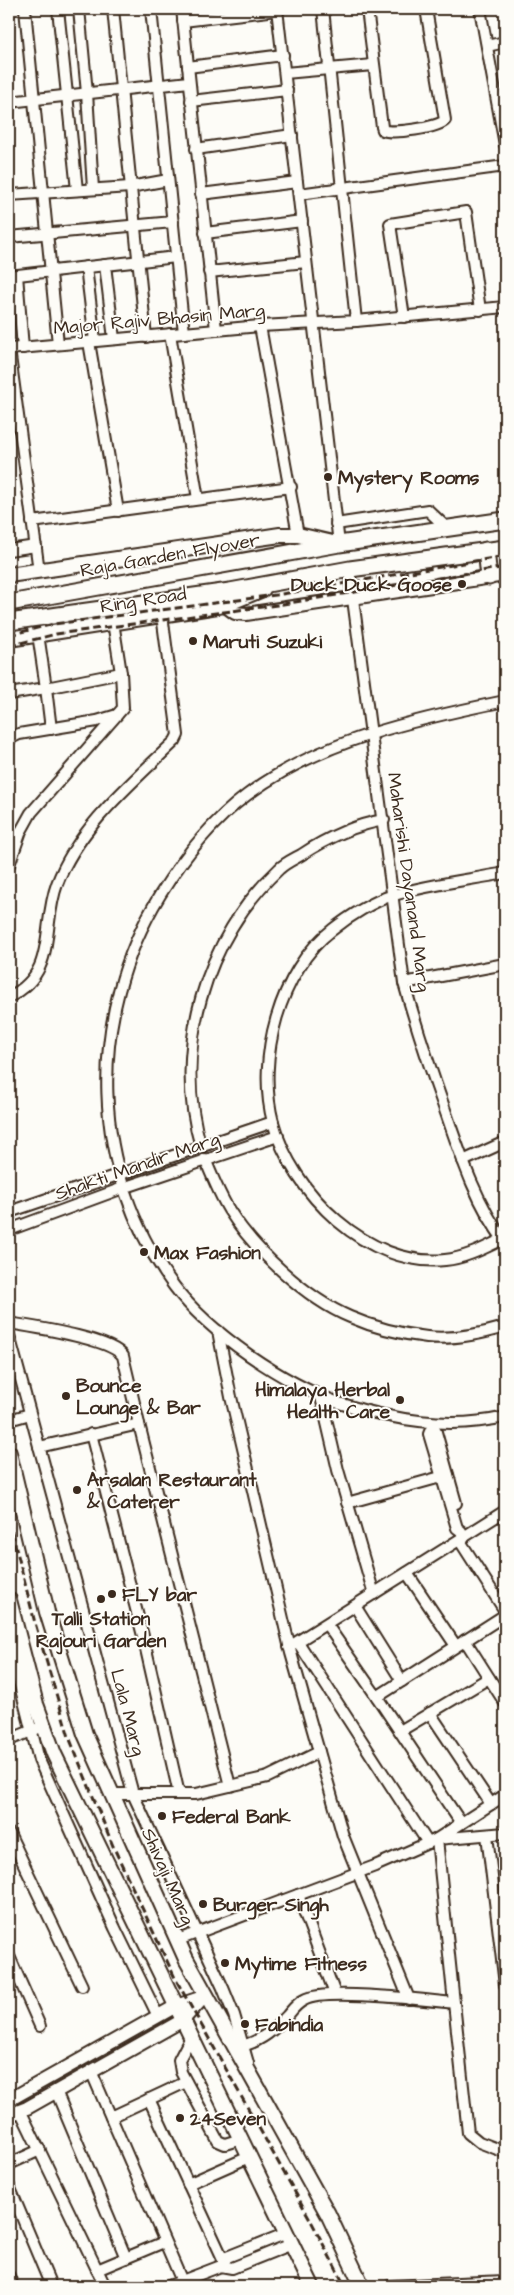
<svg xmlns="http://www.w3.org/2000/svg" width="514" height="2295" viewBox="0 0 514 2295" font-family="'Architects Daughter',sans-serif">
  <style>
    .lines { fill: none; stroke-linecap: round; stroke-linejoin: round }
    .minor-casing { stroke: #3b2a1e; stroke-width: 14 }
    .tertiary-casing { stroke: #3b2a1e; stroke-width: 16 }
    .secondary-casing { stroke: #3b2a1e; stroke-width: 18 }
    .primary-casing { stroke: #3b2a1e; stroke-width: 19 }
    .minor { stroke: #fdfcf7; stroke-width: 10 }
    .tertiary { stroke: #fdfcf7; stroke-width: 12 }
    .secondary { stroke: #fdfcf7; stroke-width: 14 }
    .primary { stroke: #fdfcf7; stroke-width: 15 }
    .rail { stroke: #3b2a1e; stroke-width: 3; stroke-dasharray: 8 4; stroke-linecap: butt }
    .poi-dot { fill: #3b2a1e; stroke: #fdfcf7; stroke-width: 2 }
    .labels { text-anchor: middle; stroke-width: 4; stroke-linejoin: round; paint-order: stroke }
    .street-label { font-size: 19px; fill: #3b2a1e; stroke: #fdfcf7 }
    .poi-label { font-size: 19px; font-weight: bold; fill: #3b2a1e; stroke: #fdfcf7; text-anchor: start }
  </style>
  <rect width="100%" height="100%" fill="#fdfcf7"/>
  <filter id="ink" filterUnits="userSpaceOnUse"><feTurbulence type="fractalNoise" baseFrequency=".02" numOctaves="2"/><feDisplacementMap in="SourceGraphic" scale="10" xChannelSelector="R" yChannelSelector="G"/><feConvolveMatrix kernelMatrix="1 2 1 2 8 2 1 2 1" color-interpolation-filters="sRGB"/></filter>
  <g filter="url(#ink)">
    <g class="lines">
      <defs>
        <g id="minor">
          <path d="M 25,9 L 58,344"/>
          <path d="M 58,9 L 77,190"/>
          <path d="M 79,9 L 87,93 L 93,189"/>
          <path d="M 113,9 L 146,337"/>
          <path d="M 151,9 L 184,333"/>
          <path d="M 182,9 L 216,330"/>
          <path d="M 277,9 L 339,544"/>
          <path d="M 367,9 L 382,127 L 383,130 C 392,134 439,128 445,120 L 426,9"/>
          <path d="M 480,9 L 505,145"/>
          <path d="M 183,21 L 277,10"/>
          <path d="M 487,46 L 505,42"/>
          <path d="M 188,67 L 283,55"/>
          <path d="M 285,73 L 373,65"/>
          <path d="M 191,101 L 287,90"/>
          <path d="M 9,102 L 189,82"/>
          <path d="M 196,149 L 292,135"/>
          <path d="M 201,194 L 297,182"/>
          <path d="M 299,194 L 505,166"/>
          <path d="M 9,195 L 130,187 L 168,180"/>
          <path d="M 205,233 L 302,221"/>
          <path d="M 9,237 L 173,222"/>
          <path d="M 105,265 L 114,339"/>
          <path d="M 86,267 L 95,341"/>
          <path d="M 209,272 L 306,262"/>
          <path d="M 17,275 L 23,348"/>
          <path d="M 9,276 L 176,257"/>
          <path d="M 404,317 L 390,224 L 466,212 L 480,310"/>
          <path d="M 356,321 L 505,307"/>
          <path d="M 260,326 L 298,535"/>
          <path d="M 170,334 L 198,499"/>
          <path d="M 89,342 L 118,511"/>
          <path d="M 9,349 L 260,326 L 356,321 L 323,9"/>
          <path d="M 9,349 L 39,571"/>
          <path d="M 32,522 L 291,487"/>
          <path d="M 336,524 L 428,510 L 448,529"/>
          <path d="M 9,550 L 36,546"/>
          <path d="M 349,569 L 404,983 C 416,1026 430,1068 445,1110 C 461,1156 476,1203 505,1242"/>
          <path d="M 9,694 L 46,688 L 38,634"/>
          <path d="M 505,701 C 417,719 320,740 247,795 C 212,821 183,858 160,895 C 86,1016 89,1171 174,1286 C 194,1313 222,1336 249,1355 C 278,1375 306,1391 339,1403 C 393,1420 449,1430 505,1417"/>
          <path d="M 51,729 L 46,688 L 121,673"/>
          <path d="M 9,739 L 19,734 L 97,721 L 117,715"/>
          <path d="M 9,865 L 21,831 L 31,813 L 123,708 L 121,673 L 113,622"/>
          <path d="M 505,873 C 469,880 430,884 394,895 C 375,900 348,917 332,930 C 280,970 256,1059 273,1122 C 292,1193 368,1268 445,1260 C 467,1258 486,1247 505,1238"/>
          <path d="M 404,983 L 505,964"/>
          <path d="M 9,997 C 58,973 41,927 57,884 C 79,826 132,783 175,741 L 178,735 L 162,615"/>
          <path d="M 201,1147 C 172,1050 205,938 279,869 C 285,863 294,859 301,855 C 327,838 353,825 384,820"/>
          <path d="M 205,1159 C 212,1176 219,1194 229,1210 C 254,1250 307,1299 350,1317 C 373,1327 401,1334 427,1337 C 452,1340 481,1334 505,1327"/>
          <path d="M 463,1161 L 505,1142"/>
          <path d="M 9,1212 L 273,1122"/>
          <path d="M 9,1230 L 123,1188 L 278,1136"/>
          <path d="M 9,1323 C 32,1327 111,1338 123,1356 L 139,1424"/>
          <path d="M 218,1331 L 231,1397 L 291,1653 L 343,1836 L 409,1999"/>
          <path d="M 9,1335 L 133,1794 L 223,1988 L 234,2015 L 248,2063"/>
          <path d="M 321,1397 L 338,1470 L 374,1594"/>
          <path d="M 9,1420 L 30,1414"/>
          <path d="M 432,1425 L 436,1432 L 456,1503"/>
          <path d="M 432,1427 L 429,1434 L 457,1528 L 461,1531 L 464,1538"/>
          <path d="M 91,1434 L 143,1636 L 179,1794"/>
          <path d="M 39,1447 L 139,1424 L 230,1786"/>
          <path d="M 347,1503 L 448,1475"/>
          <path d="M 460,1541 L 505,1611"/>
          <path d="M 407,1573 L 456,1646"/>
          <path d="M 355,1606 L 402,1681"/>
          <path d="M 327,1625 L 377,1697"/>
          <path d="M 465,1640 L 505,1703"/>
          <path d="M 9,1642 L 39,1760 L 115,1928 L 158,2016"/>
          <path d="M 298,1642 L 428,1843"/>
          <path d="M 289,1647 L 505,1511"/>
          <path d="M 430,1713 L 491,1804"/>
          <path d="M 400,1731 L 489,1678"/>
          <path d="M 9,1740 L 36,1729"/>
          <path d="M 112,1794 L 196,1794 L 268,1777 L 319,1752"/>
          <path d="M 461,1823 L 377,1697 L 505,1615"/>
          <path d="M 9,1833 L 82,1986"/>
          <path d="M 487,1835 L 505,1985"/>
          <path d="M 298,1895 L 335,1994"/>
          <path d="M 178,1940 L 375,1866 L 437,1839 L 505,1833"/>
          <path d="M 9,1956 L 40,2026"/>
          <path d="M 454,2003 L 437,1839 L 505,1795"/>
          <path d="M 191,2037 L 179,2060 L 181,2072 L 218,2141 L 225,2144 L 241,2139"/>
          <path d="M 243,2046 C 262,2040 274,2030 287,2016 C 292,2010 297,2003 304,2000 C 324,1988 425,2000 454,2003 L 468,2133 L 479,2142 L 505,2152"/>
          <path d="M 91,2071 L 184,2286"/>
          <path d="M 56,2091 L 126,2258"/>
          <path d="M 149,2099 L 224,2261"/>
          <path d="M 20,2110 L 105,2286"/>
          <path d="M 111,2117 L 186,2082"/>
          <path d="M 9,2164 L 40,2150"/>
          <path d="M 188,2184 L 249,2157"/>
          <path d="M 9,2186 L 51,2286"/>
          <path d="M 222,2265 L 227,2257 L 287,2233"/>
          <path d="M 97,2270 L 164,2242"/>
          <path d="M 9,2276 L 13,2286"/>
          <path d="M 169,2286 L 221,2266 L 232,2268 L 292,2244"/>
          <path d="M 389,2286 L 505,2281"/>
        </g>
        <g id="tertiary">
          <path d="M 224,605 L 235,613 L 246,614 L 505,575"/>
          <path d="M 9,2100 L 176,2006 L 203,1997"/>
          <path d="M 9,2115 L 27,2108 L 183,2020 L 205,1996"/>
        </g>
        <g id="secondary">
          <path d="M 9,575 L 280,535 L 298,535 L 337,544"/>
          <path d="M 9,639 L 224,605 L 263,589"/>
          <path d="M 9,1453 L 47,1612 L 85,1734 L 186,1959 L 328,2214 L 362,2286"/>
          <path d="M 9,1600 L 36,1704 L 54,1754 L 312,2286"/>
        </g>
        <g id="primary">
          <path d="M 486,550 L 489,577"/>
          <path d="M 9,603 L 339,544 L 505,520"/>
          <path d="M 9,622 L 230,591 L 350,569 L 505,548"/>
        </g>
      </defs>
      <use href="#minor" class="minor-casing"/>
      <use href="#tertiary" class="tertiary-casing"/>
      <use href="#secondary" class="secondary-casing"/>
      <use href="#primary" class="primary-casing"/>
      <use href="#minor" class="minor"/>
      <use href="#tertiary" class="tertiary"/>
      <use href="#secondary" class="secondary"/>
      <use href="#primary" class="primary"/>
      <g class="rail">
        <path d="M 9,635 L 54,624 L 276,595 L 505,556"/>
        <path d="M 9,646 L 56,634 L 277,605 L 505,567"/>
        <path d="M 9,1520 L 35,1623 L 69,1737 L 113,1846 L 175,1978 L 310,2219 L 345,2286"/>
      </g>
    </g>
  </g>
  <g class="poi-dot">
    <circle cx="328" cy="477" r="5"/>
    <circle cx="462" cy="584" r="5"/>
    <circle cx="193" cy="641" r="5"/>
    <circle cx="144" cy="1252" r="5"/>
    <circle cx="66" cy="1396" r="5"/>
    <circle cx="400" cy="1400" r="5"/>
    <circle cx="77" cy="1490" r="5"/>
    <circle cx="112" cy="1594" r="5"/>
    <circle cx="101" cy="1599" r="5"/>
    <circle cx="162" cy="1816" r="5"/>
    <circle cx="203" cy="1904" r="5"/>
    <circle cx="225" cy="1963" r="5"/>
    <circle cx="245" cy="2024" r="5"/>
    <circle cx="180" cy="2118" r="5"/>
  </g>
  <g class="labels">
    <g class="street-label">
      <text transform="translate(159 318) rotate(-5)" y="7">Major Rajiv Bhasin Marg</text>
      <text transform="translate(170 554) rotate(-10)" y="7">Raja Garden Flyover</text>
      <text transform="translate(143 599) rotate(-9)" y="7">Ring Road</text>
      <text transform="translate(410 882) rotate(82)" y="7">Maharishi Dayanand Marg</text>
      <text transform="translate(137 1165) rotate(-19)" y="7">Shakti Mandir Marg</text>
      <text transform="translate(129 1712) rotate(75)" y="7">Lala Marg</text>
      <text transform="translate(169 1876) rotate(66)" y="7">Shivaji Marg</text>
    </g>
    <g class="poi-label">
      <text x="338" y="484">Mystery Rooms</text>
      <text x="452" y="591" text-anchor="end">Duck Duck Goose</text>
      <text x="203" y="648">Maruti Suzuki</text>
      <text x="154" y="1259">Max Fashion</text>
      <text x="76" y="1392">Bounce<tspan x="76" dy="22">Lounge &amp; Bar</tspan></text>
      <text x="390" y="1396" text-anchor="end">Himalaya Herbal<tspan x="390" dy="22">Health Care</tspan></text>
      <text x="87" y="1486">Arsalan Restaurant<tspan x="87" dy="22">&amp; Caterer</tspan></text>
      <text x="122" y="1601">FLY bar</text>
      <text x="101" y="1625" text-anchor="middle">Talli Station<tspan x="101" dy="22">Rajouri Garden</tspan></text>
      <text x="172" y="1823">Federal Bank</text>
      <text x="213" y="1911">Burger Singh</text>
      <text x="235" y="1970">Mytime Fitness</text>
      <text x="255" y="2031">Fabindia</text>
      <text x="190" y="2125">24Seven</text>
    </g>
  </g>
  <rect width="514" height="2295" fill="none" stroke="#fdfcf7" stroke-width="30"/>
  <rect x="15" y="15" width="484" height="2265" fill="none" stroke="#3b2a1e" stroke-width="2" filter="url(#ink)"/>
</svg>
